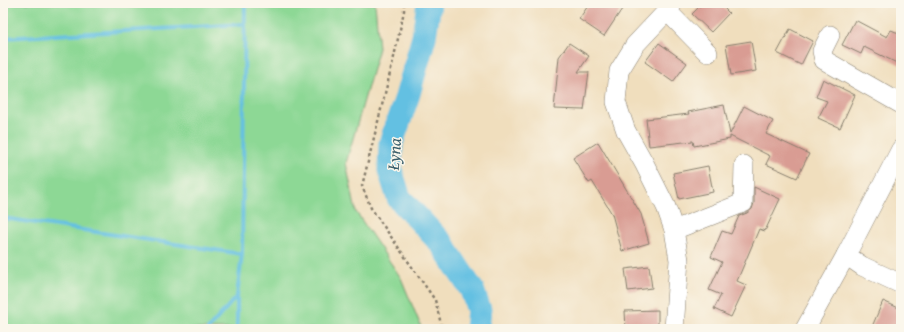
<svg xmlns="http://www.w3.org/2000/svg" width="904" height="332" viewBox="0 0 904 332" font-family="'Gentium Book Plus',serif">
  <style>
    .green { fill: #8dd895; stroke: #547a58 }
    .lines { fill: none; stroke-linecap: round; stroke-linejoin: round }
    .stream { stroke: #64c0e2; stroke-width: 4 }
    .river { stroke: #64c0e2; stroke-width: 25 }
    .building { fill: #d99c93 }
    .minor-casing { stroke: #867d6c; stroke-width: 20 }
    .path { stroke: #867d6c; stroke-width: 2.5; stroke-dasharray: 3 3; stroke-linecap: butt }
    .minor { stroke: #fff; stroke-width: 19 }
    .labels { text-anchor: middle; stroke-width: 3; stroke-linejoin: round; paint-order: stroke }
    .water-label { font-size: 17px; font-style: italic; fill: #395e6b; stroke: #fbf7ec }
  </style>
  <rect width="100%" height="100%" fill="#fbf7ec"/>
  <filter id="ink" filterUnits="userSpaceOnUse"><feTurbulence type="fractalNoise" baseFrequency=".025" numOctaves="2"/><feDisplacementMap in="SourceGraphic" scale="8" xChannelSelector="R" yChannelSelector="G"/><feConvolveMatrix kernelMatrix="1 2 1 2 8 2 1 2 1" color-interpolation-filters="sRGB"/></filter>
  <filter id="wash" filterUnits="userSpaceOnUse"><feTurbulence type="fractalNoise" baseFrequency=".012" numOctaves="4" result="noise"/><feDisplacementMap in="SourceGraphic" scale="16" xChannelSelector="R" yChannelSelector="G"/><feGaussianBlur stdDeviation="0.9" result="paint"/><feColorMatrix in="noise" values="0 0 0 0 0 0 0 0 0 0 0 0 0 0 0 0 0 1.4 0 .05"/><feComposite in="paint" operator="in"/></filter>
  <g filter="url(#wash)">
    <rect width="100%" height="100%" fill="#f0debd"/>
    <path class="green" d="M 3,3 L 375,3 L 379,48 L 346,163 L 356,212 L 401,278 L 422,329 L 3,329 Z"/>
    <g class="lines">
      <g class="stream">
        <path d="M 3,38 L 245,24"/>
        <path d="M 3,218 L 242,254"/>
        <path d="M 208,329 L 237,296 L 242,254 L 245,3"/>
        <path d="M 237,329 L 237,296"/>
      </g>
      <path class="river" d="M 429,3 L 424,37 L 407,97 L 391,143 L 390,170 L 399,198 L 442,244 L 472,290 L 479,310 L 477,329"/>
    </g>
    <g id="blocks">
      <g class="building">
        <path d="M 590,3 L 626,3 L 604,36 L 579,19 Z"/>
        <path d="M 703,3 L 719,3 L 729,13 L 711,32 L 692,14 Z"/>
        <path d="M 855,20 L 887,37 L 891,30 L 901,34 L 901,65 L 864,47 L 861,54 L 842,45 Z"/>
        <path d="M 790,29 L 813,41 L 801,65 L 777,53 Z"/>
        <path d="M 751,41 L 756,71 L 731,75 L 726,45 Z"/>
        <path d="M 569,43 L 589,56 L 578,72 L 589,72 L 584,110 L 554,109 L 559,57 Z"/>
        <path d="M 659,43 L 687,63 L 673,82 L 645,62 Z"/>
        <path d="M 823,79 L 855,95 L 840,128 L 818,118 L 827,101 L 816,97 Z"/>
        <path d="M 724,105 L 730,134 L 744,106 L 773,121 L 766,134 L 809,154 L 797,178 L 766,164 L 770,156 L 730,136 L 730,139 L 694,146 L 693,141 L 649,146 L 646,119 L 689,114 L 688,112 Z"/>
        <path d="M 598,142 L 641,214 L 649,243 L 622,251 L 612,214 L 592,181 L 589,183 L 573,158 Z"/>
        <path d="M 708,166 L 713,192 L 679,199 L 673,173 Z"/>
        <path d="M 754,187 L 780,199 L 765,231 L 759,229 L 737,281 L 746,285 L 731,317 L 714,309 L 721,295 L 709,290 L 722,262 L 711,257 L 722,231 L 731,234 L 739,216 L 747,213 L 752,209 L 754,203 Z"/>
        <path d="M 649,266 L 652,288 L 628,291 L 625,269 Z"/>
        <path d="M 883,301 L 901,309 L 901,329 L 871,329 Z"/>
        <path d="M 658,310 L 658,329 L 626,329 L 625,311 Z"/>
      </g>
    </g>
  </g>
  <g filter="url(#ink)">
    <use href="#blocks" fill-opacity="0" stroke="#867d6c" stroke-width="1"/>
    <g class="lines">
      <defs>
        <g id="minor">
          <path d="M 673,3 L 667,11 L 635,45 L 619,71 L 616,102 L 626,131 L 644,163 L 666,207 L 674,230 L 679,260 L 674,329"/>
          <path d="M 667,11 L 708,53"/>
          <path d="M 830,35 L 822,51 L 824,60 L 901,104"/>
          <path d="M 674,230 L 743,203 L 744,165"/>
          <path d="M 846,255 L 862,266 L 901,284"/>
          <path d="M 805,329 L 846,255 L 901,149"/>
        </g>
      </defs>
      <use href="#minor" class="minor-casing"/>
      <path class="path" d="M 404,3 L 404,11 L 394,57 L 362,186 L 371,208 L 435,300 L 441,324 L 441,329"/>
      <use href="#minor" class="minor"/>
    </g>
  </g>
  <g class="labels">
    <g class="water-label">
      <text transform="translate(394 154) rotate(-86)" y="6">Łyna</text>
    </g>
  </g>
  <rect width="904" height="332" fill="none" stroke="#fbf7ec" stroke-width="16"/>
</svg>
